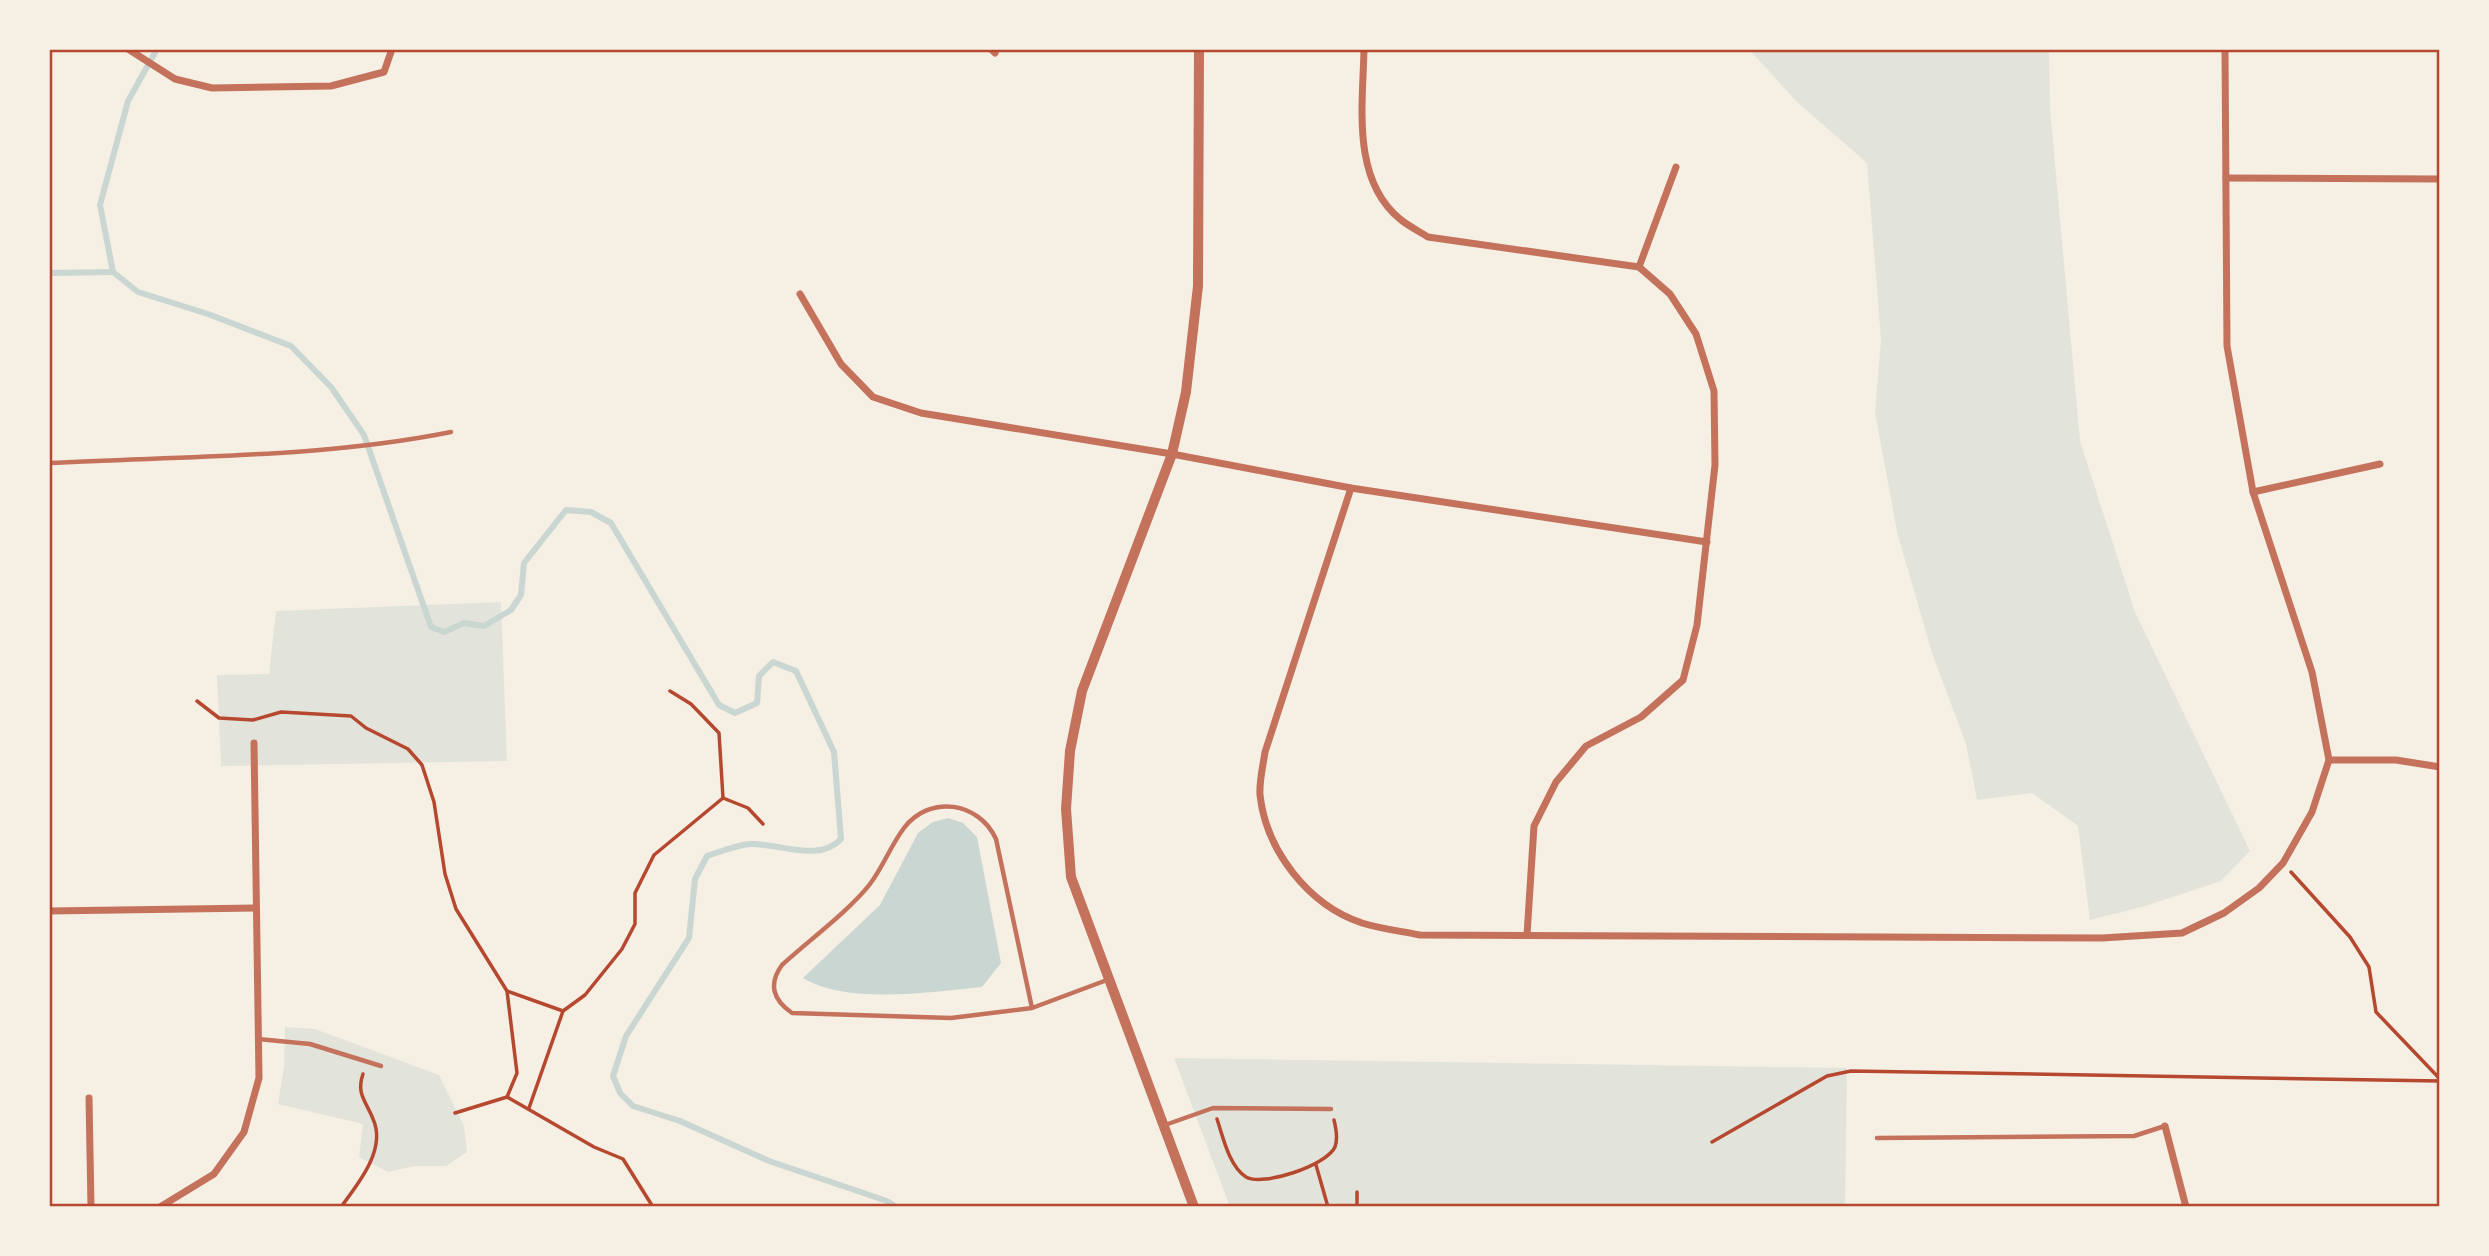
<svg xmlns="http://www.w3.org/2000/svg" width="2489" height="1256" viewBox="0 0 2489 1256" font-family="'DejaVu Sans',sans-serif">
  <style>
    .green { fill: #e2e4dc }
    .water { fill: #c9d6d2 }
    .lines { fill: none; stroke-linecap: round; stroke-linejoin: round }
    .stream { stroke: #c9d6d2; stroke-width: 6 }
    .path { stroke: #b5482f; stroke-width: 3.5 }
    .service { stroke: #c5725c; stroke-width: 4.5 }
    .minor { stroke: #c5725c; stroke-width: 7 }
    .tertiary { stroke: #c5725c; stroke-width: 10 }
    .neatline { fill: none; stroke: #b5482f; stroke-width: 2.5 }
  </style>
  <rect width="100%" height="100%" fill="#f6efe4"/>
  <g class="green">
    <path d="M 1749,49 L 2049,49 L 2050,108 L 2080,441 L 2135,612 L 2250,851 L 2221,881 L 2142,907 L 2090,920 L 2078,826 L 2032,793 L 1977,800 L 1966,744 L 1932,653 L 1897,532 L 1875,412 L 1881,339 L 1867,163 L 1796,101 Z"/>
    <path d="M 501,602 L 507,761 L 221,766 L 217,675 L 269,674 L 276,611 Z"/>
    <path d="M 285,1027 L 315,1029 L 439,1075 L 464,1126 L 467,1152 L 446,1166 L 415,1166 L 388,1172 L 359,1157 L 363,1124 L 278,1104 L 284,1067 Z"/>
    <path d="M 1174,1058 L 1847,1068 L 1845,1207 L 1230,1207 Z"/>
  </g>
  <path class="water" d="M 948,818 L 963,823 L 977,837 L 1001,963 L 982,987 C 931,992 848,1005 803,978 L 880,905 L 918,833 L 933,822 Z"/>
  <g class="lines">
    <g class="stream">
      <path d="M 157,49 L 128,101 L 100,205 L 113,272 L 138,292 L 208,314 L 291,346 L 331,387 L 364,435 L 431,627 L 444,632 L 464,623 L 484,626 L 511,610 L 521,595 L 524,563 L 566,510 L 591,512 L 611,523 L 719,705 L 735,713 L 757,703 L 759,676 L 773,662 L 796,671 L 834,752 L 841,839 C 819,863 779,843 750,844 C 736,845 720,852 707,856 L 695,879 L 689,938 L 626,1036 L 613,1076 L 620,1093 L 633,1106 L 680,1121 L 769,1161 L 887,1201 L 896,1207"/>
      <path d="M 49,273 L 113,272"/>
    </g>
    <g class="path">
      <path d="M 670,691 L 691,704 L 719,733 L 723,798"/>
      <path d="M 197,701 L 219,718 L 253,720 L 281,712 L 351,716 L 366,728 L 408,749 L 422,765 L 434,802 L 445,874 L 456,909 L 507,991 L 517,1073 L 507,1097 L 455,1113"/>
      <path d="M 2291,872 L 2350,937 L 2369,967 L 2376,1012 L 2440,1079"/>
      <path d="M 507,991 L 563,1011 L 529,1108"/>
      <path d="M 563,1011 L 585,995 L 622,949 L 635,924 L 635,893 L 654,855 L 723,798 L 748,808 L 763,824"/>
      <path d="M 507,1097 L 594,1147 L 623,1159 L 653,1207"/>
      <path d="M 1217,1119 C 1223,1137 1229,1166 1246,1177 C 1263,1187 1327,1165 1335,1147 C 1338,1139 1336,1128 1334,1120"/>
      <path d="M 1712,1142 L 1827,1076 L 1851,1071 L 2440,1081"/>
      <path d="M 1316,1165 L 1328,1207"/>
      <path d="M 341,1207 C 358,1184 387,1149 373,1119 C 366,1101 356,1094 363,1074"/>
      <path d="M 1357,1207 L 1357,1192"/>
    </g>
    <g class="service">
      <path d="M 49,463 C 180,456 322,458 451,432"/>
      <path d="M 1032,1008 L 996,839 C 979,802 930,794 904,828 C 891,845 883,867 870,884 C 849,911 808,941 782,965 C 768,984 773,1000 792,1013 L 951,1018 L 1032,1008 L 1107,980"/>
      <path d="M 258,1039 L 310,1044 L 381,1066"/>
      <path d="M 1165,1125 L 1213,1108 L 1331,1109"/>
      <path d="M 1877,1138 L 2134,1136 L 2165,1126"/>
    </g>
    <g class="minor">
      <path d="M 128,49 L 175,79 L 212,88 L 331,86 L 384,72 L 392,49"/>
      <path d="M 991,49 L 995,53"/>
      <path d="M 1364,49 C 1363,104 1351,179 1400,219 C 1408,226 1419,231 1428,237 L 1639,267"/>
      <path d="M 2226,178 L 2440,179"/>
      <path d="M 1639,267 L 1676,167"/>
      <path d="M 800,294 L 841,364 L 873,397 L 921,413 L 1172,454 L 1351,488 L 1707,542"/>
      <path d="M 1351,488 L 1265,752 C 1263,766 1259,782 1260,795 C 1266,850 1308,905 1362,923 C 1381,929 1401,931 1420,935 L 2102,938 L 2182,933 L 2224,913 L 2259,888 L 2283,863 L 2312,812 L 2329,760 L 2312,672 L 2253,492 L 2227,346 L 2225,49"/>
      <path d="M 2253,492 L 2380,464"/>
      <path d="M 2329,760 L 2396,760 L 2440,767"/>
      <path d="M 49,911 L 256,908"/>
      <path d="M 1527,935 L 1534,826 L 1556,782 L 1586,746 L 1641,717 L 1683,680 L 1697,625 L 1715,465 L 1714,391 L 1696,334 L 1670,294 L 1639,267"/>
      <path d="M 89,1098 L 91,1207"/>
      <path d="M 2165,1126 L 2186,1207"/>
      <path d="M 160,1207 L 214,1174 L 244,1132 L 259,1078 L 254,743"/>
    </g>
    <path class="tertiary" d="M 1194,1207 L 1071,877 L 1066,809 L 1070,751 L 1082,691 L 1172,454 L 1186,392 L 1198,286 L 1199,49"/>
  </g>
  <rect width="2489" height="1256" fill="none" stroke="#f6efe4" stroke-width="102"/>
  <rect x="51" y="51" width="2387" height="1154" class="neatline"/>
</svg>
